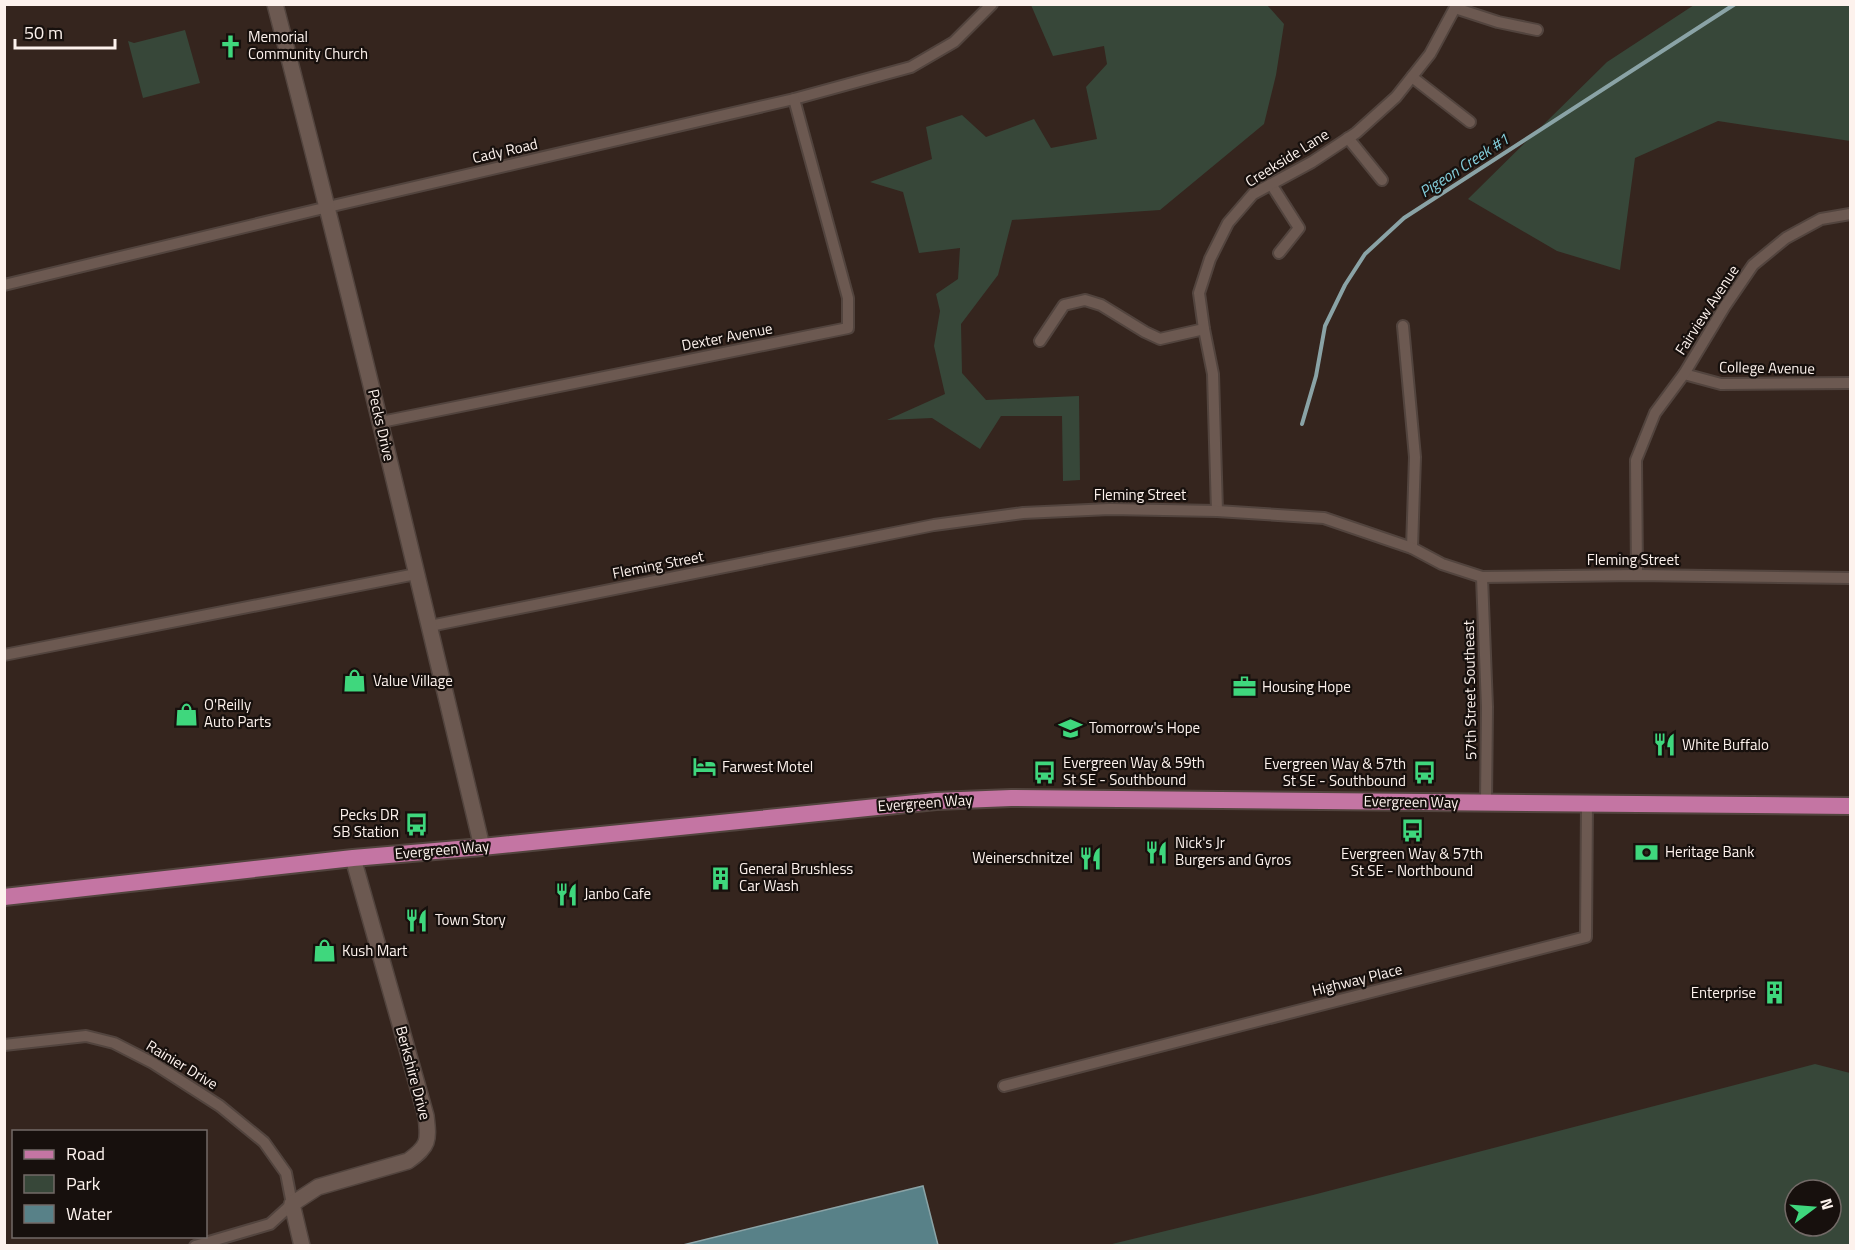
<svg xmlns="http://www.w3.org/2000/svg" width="1855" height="1250" viewBox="0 0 1855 1250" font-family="'Titillium Web',sans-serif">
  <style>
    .green { fill: #374739; fill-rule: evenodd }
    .water { fill: #588188; stroke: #8aa3a6; stroke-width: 1.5 }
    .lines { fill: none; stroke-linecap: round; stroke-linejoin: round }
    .stream { stroke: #8aa3a6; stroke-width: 4 }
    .street-casing { stroke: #52443e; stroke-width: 14 }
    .secondary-casing { stroke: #52443e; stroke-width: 18 }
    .primary-casing { stroke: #52443e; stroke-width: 20 }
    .street { stroke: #6c5951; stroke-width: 10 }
    .secondary { stroke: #6c5951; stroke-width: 15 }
    .primary { stroke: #c475a3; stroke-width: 16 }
    .labels { text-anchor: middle; stroke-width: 4.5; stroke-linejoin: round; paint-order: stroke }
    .poi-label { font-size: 15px; fill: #fdf2ed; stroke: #17100d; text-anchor: start }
    .street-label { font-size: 15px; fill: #fdf2ed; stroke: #17100d }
    .water-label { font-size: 16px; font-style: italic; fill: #82ccd9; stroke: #17100d }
  </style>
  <rect width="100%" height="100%" fill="#35251e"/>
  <g class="green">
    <path d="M 1031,5 L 1267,5 L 1284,24 L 1276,75 L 1264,124 L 1160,210 L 1012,220 L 998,275 L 961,324 L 962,373 L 986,400 L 1079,396 L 1080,480 L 1063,481 L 1062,416 L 1001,416 L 980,449 L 932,418 L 887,420 L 945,394 L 934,346 L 940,311 L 936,294 L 958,279 L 960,248 L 919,253 L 903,192 L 870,182 L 932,159 L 926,127 L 962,115 L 986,137 L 1034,119 L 1051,148 L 1097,139 L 1086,87 L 1107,64 L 1104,46 L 1053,56 Z"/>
    <path d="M 1694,5 L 1850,5 L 1850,141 L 1718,121 L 1635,158 L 1620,270 L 1557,251 L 1468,199 L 1607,62 Z"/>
    <path d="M 185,30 L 200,83 L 143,98 L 128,41 L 134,43 Z"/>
    <path d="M 1815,1064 L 1850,1073 L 1850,1245 L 1108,1245 L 1313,1195 ZM 1795,1190 L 1831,1190 L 1831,1226 L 1795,1226 Z"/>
  </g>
  <path class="water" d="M 923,1186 L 938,1245 L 683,1245 Z"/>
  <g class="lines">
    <path class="stream" d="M 1302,424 L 1316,376 L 1325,326 L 1345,285 L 1365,254 L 1404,218 L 1735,4"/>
    <defs>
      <g id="street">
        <path d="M 1455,8 L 1498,22 L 1537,30"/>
        <path d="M 1412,77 L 1470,122"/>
        <path d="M 1348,138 L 1382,180"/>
        <path d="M 1271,184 L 1299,228 L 1279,253"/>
        <path d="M 4,285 L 328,207 L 794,99 L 911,67 L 954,42 L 992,4"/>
        <path d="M 1403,326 L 1415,457 L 1412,548"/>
        <path d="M 1040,341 L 1064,305 L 1085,300 L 1101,305 L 1145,332 L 1160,339 L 1204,329"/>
        <path d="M 1684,374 L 1721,384 L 1850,383"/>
        <path d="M 381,422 L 848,328 L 848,298 L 794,99"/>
        <path d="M 1217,511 L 1213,374 L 1204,329 L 1199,293 L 1210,259 L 1228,223 L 1253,194 L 1312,162 L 1356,133 L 1396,97 L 1430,54 L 1457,4"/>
        <path d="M 1637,575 L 1636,460 L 1655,413 L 1684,374 L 1725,306 L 1753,265 L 1786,238 L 1821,219 L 1850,214"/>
        <path d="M 1482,577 L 1487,707 L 1486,803"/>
        <path d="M 430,626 L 934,525 L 1023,513 L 1110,509 L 1217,511 L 1324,518 L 1412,548 L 1442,564 L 1482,577 L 1637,575 L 1850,578"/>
        <path d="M 4,655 L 416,574"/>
        <path d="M 4,1045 L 86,1036 L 114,1043 L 153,1063 L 220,1106 L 264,1142 L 286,1173 L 292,1204 L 270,1224 L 195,1246"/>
        <path d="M 1004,1086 L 1586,937 L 1587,802"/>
      </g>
      <g id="secondary">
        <path d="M 275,4 C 348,284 415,566 482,847"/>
        <path d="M 302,1246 L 292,1204 L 318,1187 L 408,1161 C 429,1146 429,1141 426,1116 L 353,858"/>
      </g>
      <path id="primary" d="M 4,897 L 353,858 L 482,847 L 936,801 L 1011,798 C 1291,803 1571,802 1850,806"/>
    </defs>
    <use href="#street" class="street-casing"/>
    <use href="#secondary" class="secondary-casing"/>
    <use href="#primary" class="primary-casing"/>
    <use href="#street" class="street"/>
    <use href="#secondary" class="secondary"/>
    <use href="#primary" class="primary"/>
  </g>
  <defs>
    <symbol id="church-bare" viewBox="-9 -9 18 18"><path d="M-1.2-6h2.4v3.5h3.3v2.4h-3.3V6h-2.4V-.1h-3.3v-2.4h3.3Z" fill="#3fd77d" stroke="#17100d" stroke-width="2.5" paint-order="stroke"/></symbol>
    <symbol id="shop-bare" viewBox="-9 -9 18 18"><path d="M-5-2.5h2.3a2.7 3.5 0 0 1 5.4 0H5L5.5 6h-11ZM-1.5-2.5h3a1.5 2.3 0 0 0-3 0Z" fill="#3fd77d" stroke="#17100d" stroke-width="2.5" paint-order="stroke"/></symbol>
    <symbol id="office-bare" viewBox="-9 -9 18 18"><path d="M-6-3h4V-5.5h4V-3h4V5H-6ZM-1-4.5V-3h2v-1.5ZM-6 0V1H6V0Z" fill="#3fd77d" stroke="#17100d" stroke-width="2.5" paint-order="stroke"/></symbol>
    <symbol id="school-bare" viewBox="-9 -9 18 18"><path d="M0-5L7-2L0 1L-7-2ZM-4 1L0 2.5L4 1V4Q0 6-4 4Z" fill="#3fd77d" stroke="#17100d" stroke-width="2.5" paint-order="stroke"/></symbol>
    <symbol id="restaurant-bare" viewBox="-9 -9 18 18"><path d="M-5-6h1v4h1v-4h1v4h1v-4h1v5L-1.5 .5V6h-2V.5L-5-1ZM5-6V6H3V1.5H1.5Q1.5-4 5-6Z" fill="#3fd77d" stroke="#17100d" stroke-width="2.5" paint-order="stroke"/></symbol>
    <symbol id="hotel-bare" viewBox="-9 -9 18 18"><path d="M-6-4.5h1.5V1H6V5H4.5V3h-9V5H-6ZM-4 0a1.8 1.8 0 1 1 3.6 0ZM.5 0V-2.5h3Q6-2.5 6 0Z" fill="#3fd77d" stroke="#17100d" stroke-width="2.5" paint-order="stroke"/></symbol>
    <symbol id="bus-bare" viewBox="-9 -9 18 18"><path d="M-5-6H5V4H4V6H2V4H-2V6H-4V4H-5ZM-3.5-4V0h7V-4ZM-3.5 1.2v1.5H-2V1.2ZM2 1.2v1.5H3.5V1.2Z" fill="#3fd77d" stroke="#17100d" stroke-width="2.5" paint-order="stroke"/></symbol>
    <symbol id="bank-bare" viewBox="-9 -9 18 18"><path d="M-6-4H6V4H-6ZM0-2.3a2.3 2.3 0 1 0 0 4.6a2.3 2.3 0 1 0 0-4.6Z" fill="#3fd77d" stroke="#17100d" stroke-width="2.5" paint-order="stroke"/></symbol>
    <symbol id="building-bare" viewBox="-9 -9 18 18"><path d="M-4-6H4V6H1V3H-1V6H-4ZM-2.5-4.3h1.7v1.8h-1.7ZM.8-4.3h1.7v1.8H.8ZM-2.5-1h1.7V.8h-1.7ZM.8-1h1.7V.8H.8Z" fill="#3fd77d" stroke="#17100d" stroke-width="2.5" paint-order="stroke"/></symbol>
  </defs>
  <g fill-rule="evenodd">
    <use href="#church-bare" x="214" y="30" width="33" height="33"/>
    <use href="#shop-bare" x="338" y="664" width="33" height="33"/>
    <use href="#office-bare" x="1228" y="670" width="33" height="33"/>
    <use href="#shop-bare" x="170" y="698" width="33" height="33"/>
    <use href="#school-bare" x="1054" y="712" width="33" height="33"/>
    <use href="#restaurant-bare" x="1648" y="728" width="33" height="33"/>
    <use href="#hotel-bare" x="688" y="750" width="33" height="33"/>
    <use href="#bus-bare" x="1028" y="756" width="33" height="33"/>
    <use href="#bus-bare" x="1408" y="756" width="33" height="33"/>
    <use href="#bus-bare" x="400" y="808" width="33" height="33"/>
    <use href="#bus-bare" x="1396" y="814" width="33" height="33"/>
    <use href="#restaurant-bare" x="1140" y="836" width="33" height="33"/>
    <use href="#bank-bare" x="1630" y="836" width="33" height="33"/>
    <use href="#restaurant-bare" x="1074" y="842" width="33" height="33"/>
    <use href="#building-bare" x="704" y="862" width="33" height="33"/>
    <use href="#restaurant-bare" x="550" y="878" width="33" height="33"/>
    <use href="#restaurant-bare" x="400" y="904" width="33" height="33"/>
    <use href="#shop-bare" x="308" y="934" width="33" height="33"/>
    <use href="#building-bare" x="1758" y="976" width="33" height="33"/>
  </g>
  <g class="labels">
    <g class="poi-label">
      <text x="248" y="42">Memorial<tspan x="248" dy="17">Community Church</tspan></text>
      <text x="373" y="686">Value Village</text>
      <text x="1262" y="692">Housing Hope</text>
      <text x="204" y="710">O'Reilly<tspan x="204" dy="17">Auto Parts</tspan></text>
      <text x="1089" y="733">Tomorrow's Hope</text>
      <text x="1682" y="750">White Buffalo</text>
      <text x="1063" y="768">Evergreen Way &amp; 59th<tspan x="1063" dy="17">St SE - Southbound</tspan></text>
      <text x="1406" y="769" text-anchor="end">Evergreen Way &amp; 57th<tspan x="1406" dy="17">St SE - Southbound</tspan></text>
      <text x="722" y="772">Farwest Motel</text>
      <text x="399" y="820" text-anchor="end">Pecks DR<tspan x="399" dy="17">SB Station</tspan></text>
      <text x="1175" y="848">Nick's Jr<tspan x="1175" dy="17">Burgers and Gyros</tspan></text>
      <text x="1665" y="857">Heritage Bank</text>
      <text x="1412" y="859" text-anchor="middle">Evergreen Way &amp; 57th<tspan x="1412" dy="17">St SE - Northbound</tspan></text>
      <text x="1073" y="863" text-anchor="end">Weinerschnitzel</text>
      <text x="739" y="874">General Brushless<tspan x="739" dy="17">Car Wash</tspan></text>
      <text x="584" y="899">Janbo Cafe</text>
      <text x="435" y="925">Town Story</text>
      <text x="342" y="956">Kush Mart</text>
      <text x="1756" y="998" text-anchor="end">Enterprise</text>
    </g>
    <g class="street-label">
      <text transform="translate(505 151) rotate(-13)" y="5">Cady Road</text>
      <text transform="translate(1287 158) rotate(-32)" y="5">Creekside Lane</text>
      <text transform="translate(1707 310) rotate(-57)" y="5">Fairview Avenue</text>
      <text transform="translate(727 337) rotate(-11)" y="5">Dexter Avenue</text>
      <text transform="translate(1767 368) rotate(1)" y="5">College Avenue</text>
      <text transform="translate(381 425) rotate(77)" y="5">Pecks Drive</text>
      <text x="1140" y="500">Fleming Street</text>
      <text x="1633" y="565">Fleming Street</text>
      <text transform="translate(658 565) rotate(-11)" y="5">Fleming Street</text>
      <text transform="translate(1470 690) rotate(-91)" y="5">57th Street Southeast</text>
      <text transform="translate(1411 802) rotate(1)" y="5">Evergreen Way</text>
      <text transform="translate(925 803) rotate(-4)" y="5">Evergreen Way</text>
      <text transform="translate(442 850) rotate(-5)" y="5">Evergreen Way</text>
      <text transform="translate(1357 980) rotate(-14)" y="5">Highway Place</text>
      <text transform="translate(182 1065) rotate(31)" y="5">Rainier Drive</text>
      <text transform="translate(413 1073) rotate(75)" y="5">Berkshire Drive</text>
    </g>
    <g class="water-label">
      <text transform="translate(1464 165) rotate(-33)" y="6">Pigeon Creek #1</text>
    </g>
  </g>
  <rect width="1855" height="1250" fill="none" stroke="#fdf2ed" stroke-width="12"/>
  <rect x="12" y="1130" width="195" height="108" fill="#17100d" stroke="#736a67" stroke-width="1.5"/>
  <rect x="24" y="1150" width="30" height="9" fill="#c475a3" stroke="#736a67" stroke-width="1.5"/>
  <text x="66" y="1160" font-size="18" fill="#fdf2ed">Road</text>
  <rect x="24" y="1175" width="30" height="18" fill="#374739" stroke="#736a67" stroke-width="1.5"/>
  <text x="66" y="1190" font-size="18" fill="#fdf2ed">Park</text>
  <rect x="24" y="1205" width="30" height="18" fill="#588188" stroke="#736a67" stroke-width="1.5"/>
  <text x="66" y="1220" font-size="18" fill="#fdf2ed">Water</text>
  <g transform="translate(1813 1208) rotate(74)"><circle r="28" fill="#17100d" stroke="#736a67" stroke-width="1.5"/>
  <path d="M0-4.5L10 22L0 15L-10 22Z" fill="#3fd77d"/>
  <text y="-9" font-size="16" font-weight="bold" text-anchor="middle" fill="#fdf2ed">N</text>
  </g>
  <path d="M15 39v9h100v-9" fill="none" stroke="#fdf2ed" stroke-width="3"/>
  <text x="24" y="39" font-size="18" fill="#fdf2ed" stroke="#17100d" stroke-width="4.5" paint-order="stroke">50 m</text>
</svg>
